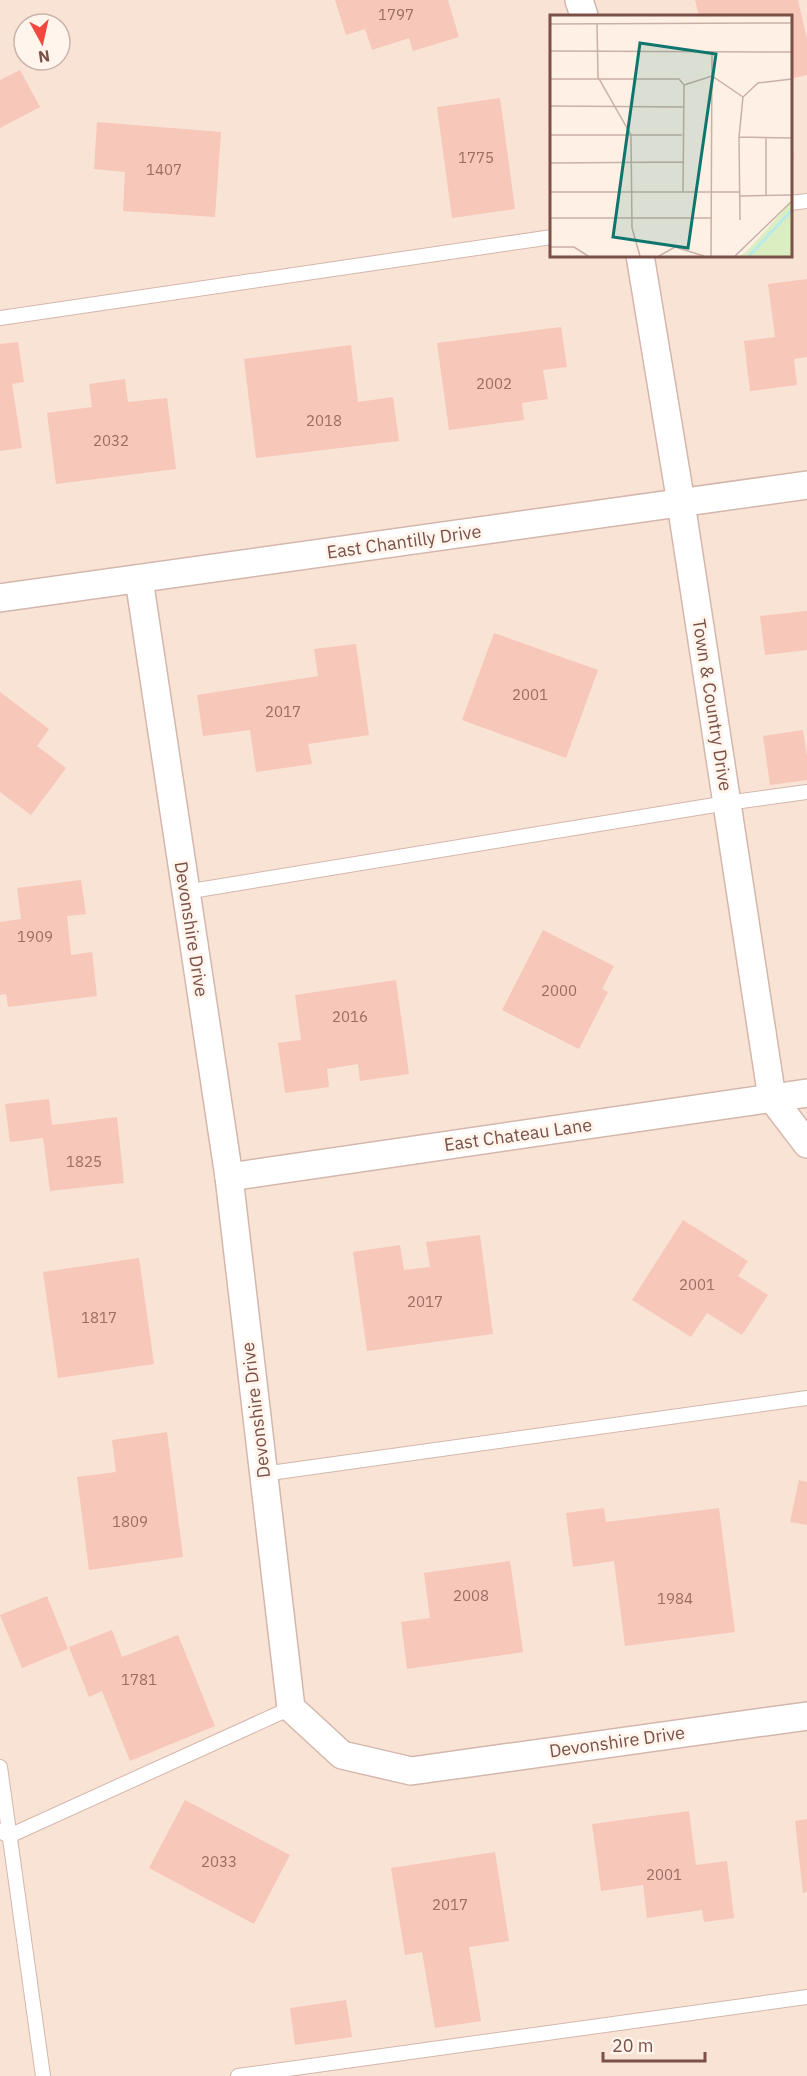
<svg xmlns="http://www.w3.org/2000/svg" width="807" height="2076" viewBox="0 0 807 2076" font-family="'IBM Plex Sans',sans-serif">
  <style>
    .residential { fill: #f9e3d5; fill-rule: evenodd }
    .building { fill: #f7c7b9 }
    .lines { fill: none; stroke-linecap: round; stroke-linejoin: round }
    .service-casing { stroke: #d4b7ac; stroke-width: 16 }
    .minor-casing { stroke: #d4b7ac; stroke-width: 30 }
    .service { stroke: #fff; stroke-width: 14 }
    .minor { stroke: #fff; stroke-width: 27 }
    .labels { text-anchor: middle; stroke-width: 6; stroke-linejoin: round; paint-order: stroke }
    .number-label { font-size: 15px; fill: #996e64 }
    .street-label { font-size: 18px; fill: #7a5047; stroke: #fff5ed }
    .inset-river { fill: none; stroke: #b7eae9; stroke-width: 3 }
    .inset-road { fill: none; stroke: #c9b0a6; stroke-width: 1.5 }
    .view { fill: #0f766e; fill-opacity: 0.15; stroke: #0f766e; stroke-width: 3 }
    .inset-edge { fill: none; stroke: #7a5047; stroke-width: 3 }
  </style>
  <rect width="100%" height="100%" fill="#fef0e5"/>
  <path class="residential" d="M 0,0 L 807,0 L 807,2076 L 0,2076 ZM 552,16 L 790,16 L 790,255 L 552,255 ZM 24,24 L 60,24 L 60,60 L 24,60 Z"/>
  <g class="building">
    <path d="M 335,0 L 448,0 L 459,37 L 413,51 L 409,38 L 372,50 L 365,29 L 346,35 Z"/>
    <path d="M 695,0 L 798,0 L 807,39 L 807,75 L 790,79 L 790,16 L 699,16 Z"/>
    <path d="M 20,70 L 40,107 L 0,128 L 0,80 Z"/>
    <path d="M 500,98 L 515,209 L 452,218 L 437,107 Z"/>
    <path d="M 97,122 L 221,132 L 215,217 L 123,211 L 125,172 L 94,169 Z"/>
    <path d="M 790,141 L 794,157 L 790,158 Z"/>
    <path d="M 807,279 L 807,357 L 794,359 L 797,385 L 750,391 L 744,341 L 775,337 L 768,284 Z"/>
    <path d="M 561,327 L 567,367 L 543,370 L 548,399 L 522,403 L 524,420 L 449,430 L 437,343 Z"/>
    <path d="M 18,342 L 24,382 L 12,384 L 22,448 L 0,451 L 0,344 Z"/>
    <path d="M 351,345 L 358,402 L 393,397 L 399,441 L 256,458 L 244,359 Z"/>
    <path d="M 125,379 L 128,402 L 167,398 L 176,469 L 56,484 L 47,413 L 92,407 L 89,384 Z"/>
    <path d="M 807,611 L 807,650 L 765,655 L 760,616 Z"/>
    <path d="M 494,633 L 598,670 L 566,758 L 462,720 Z"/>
    <path d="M 356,644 L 369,735 L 308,744 L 312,764 L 256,772 L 250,730 L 203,736 L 197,695 L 318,676 L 314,649 Z"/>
    <path d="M 0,692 L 49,729 L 37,746 L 66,768 L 31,815 L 0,792 Z"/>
    <path d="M 803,730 L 807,756 L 807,780 L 770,785 L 763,736 Z"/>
    <path d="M 81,880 L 86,914 L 67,916 L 71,955 L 92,952 L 97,996 L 8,1007 L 6,994 L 0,995 L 0,922 L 21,919 L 17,888 Z"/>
    <path d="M 543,930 L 614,966 L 602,989 L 608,992 L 579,1049 L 502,1010 Z"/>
    <path d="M 396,980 L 409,1074 L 360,1081 L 358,1064 L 327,1069 L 329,1087 L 285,1093 L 278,1043 L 301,1040 L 295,995 Z"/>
    <path d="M 49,1099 L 52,1125 L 117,1117 L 124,1183 L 50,1191 L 43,1138 L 10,1142 L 5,1104 Z"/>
    <path d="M 683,1220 L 748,1261 L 738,1276 L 768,1295 L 742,1335 L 707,1313 L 691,1337 L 632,1300 Z"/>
    <path d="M 480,1235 L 493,1334 L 367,1351 L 353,1252 L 400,1245 L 404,1270 L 430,1267 L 426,1242 Z"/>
    <path d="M 139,1258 L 154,1364 L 58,1378 L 43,1272 Z"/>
    <path d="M 167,1432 L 183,1557 L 89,1570 L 77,1477 L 116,1472 L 112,1440 Z"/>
    <path d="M 799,1480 L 807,1482 L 807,1525 L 790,1522 Z"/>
    <path d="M 604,1508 L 606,1522 L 719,1508 L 735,1632 L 625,1646 L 614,1561 L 573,1567 L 566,1513 Z"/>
    <path d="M 510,1561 L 523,1652 L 407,1669 L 401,1622 L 430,1618 L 424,1573 Z"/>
    <path d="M 47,1596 L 68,1649 L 22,1668 L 0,1615 Z"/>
    <path d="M 112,1630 L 122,1657 L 178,1635 L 215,1726 L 130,1761 L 102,1691 L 89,1697 L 69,1647 Z"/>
    <path d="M 185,1800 L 290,1855 L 254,1924 L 149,1868 Z"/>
    <path d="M 689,1811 L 696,1865 L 727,1861 L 734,1918 L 704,1922 L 702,1910 L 647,1918 L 643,1885 L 601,1891 L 592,1824 Z"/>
    <path d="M 807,1819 L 807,1892 L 803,1893 L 795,1821 Z"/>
    <path d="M 495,1852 L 509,1941 L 469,1947 L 481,2021 L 435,2028 L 422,1952 L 405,1955 L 391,1868 Z"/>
    <path d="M 346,2000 L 352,2037 L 295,2045 L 290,2008 Z"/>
  </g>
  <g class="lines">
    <defs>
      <g id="service">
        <path d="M 790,203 L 807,201"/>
        <path d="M 0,318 L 552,237"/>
        <path d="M 185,892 L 727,803 L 807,792"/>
        <path d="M 263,1474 L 807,1398"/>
        <path d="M 0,1767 L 43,2076"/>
        <path d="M 0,1831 L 9,1836 L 291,1708"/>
        <path d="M 238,2076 L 807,1997"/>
      </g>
      <g id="minor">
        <path d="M 579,0 L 584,16"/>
        <path d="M 640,255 L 681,503 L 772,1098 L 807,1144"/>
        <path d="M 139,579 L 229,1177 L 291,1708 L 342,1755 L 411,1771 L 807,1716"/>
        <path d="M 0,598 L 807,485"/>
        <path d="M 229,1177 L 807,1093"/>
      </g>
    </defs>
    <use href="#service" class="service-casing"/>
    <use href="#minor" class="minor-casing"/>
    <use href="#service" class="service"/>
    <use href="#minor" class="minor"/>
  </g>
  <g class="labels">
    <g class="number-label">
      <text x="396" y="20">1797</text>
      <text x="476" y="163">1775</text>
      <text x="164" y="175">1407</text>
      <text x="494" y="389">2002</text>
      <text x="324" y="426">2018</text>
      <text x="111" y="446">2032</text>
      <text x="530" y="700">2001</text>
      <text x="283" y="717">2017</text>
      <text x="35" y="942">1909</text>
      <text x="559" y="996">2000</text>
      <text x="350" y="1022">2016</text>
      <text x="84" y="1167">1825</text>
      <text x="697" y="1290">2001</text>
      <text x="425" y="1307">2017</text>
      <text x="99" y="1323">1817</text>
      <text x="130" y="1527">1809</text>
      <text x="471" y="1601">2008</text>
      <text x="675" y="1604">1984</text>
      <text x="139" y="1685">1781</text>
      <text x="219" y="1867">2033</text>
      <text x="664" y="1880">2001</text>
      <text x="450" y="1910">2017</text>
    </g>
    <g class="street-label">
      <text transform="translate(404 542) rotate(-8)" y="6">East Chantilly Drive</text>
      <text transform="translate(712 705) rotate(81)" y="6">Town &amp; Country Drive</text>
      <text transform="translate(191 929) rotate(81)" y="6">Devonshire Drive</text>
      <text transform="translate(518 1135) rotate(-8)" y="6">East Chateau Lane</text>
      <text transform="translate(256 1410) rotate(-97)" y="6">Devonshire Drive</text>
      <text transform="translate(617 1742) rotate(-8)" y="6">Devonshire Drive</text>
    </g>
  </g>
  <g transform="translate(550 15)">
    <rect width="242" height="242" fill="#fef0e5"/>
    <path d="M 241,187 L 241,241 L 190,241 L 197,236 Z" fill="#dbeec1"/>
    <path class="inset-river" d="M 199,241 L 242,195"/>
    <path class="inset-road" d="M 0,9 L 242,8M 47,9 L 48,62 L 81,120 L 82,213 L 90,241M 0,36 L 242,37M 0,64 L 129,64 L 134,70 L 133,177M 134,70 L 162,61 L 193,82M 0,91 L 133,92M 0,120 L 132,120M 189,122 L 242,123M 216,123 L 216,180M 0,148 L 133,147M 0,177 L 190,177M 190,181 L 242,180M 0,203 L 162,203M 190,205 L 189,122 L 193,82 L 208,68 L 242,64M 0,232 L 24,232 L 38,241M 109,241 L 125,232 L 154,241M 161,241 L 162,36M 185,241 L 242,186"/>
    <path class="view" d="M 90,28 L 166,39 L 138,233 L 63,222 Z"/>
    <rect width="242" height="242" class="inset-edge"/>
  </g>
  <g transform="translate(42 42) rotate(172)"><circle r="28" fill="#fff5ed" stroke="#cab3ab" stroke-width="1.5"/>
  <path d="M0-4.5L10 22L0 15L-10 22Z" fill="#f4473e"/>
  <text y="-9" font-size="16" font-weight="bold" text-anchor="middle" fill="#7a5047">N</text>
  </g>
  <path d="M603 2052v9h102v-9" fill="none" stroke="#7a5047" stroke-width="3"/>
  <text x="612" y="2052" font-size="18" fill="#7a5047" stroke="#fff5ed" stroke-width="4.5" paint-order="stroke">20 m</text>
</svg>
